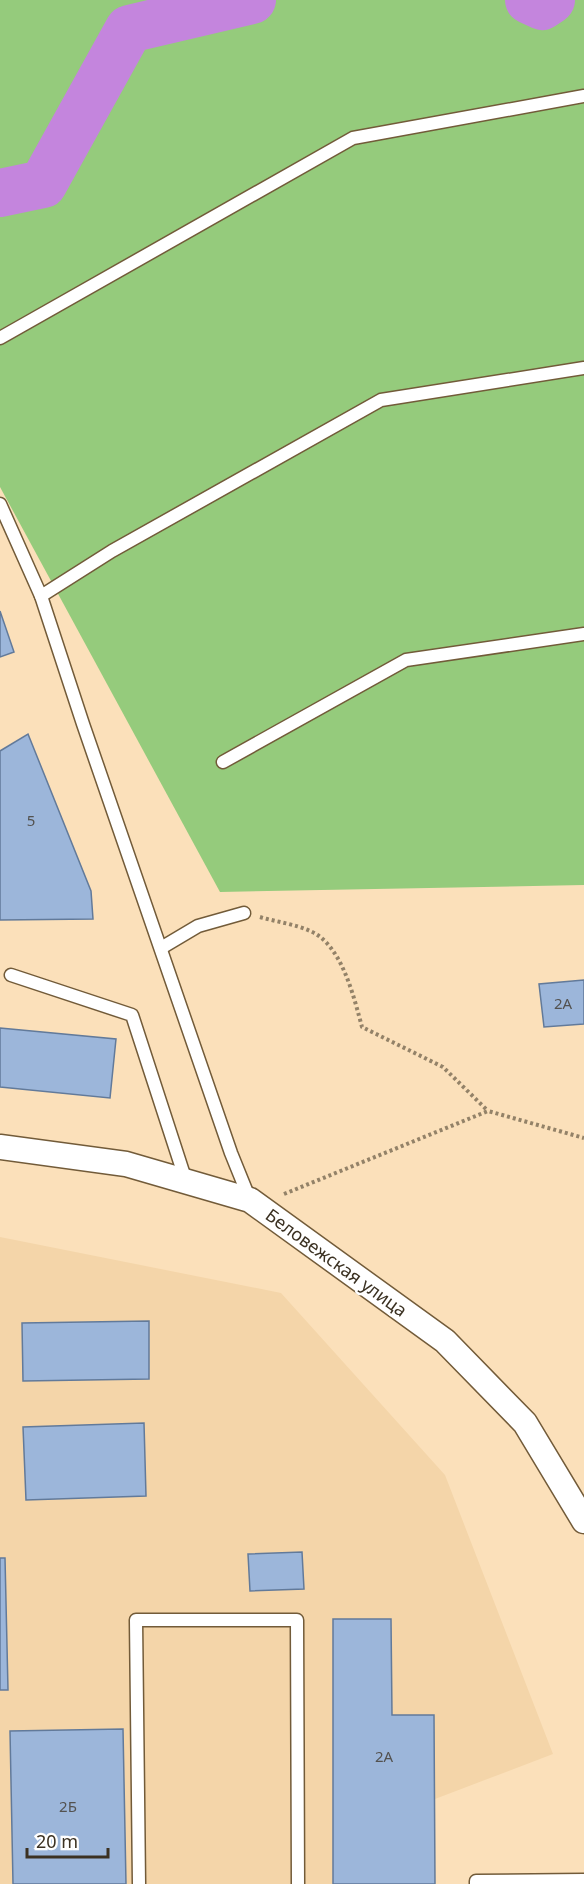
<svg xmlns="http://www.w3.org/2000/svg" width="584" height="1884" viewBox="0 0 584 1884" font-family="'Noto Sans',sans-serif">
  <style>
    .built { fill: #f4d5a9 }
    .green { fill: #95cb7c }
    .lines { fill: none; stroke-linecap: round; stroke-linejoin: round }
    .river { stroke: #c485dd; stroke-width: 48 }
    .building { fill: #9cb6da; stroke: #627a9a; stroke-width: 1.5 }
    .lane-casing { stroke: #725b39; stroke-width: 15 }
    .street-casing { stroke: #725b39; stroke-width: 27 }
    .path { stroke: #938268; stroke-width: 4; stroke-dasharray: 3 3; stroke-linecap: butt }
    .lane { stroke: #fff; stroke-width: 12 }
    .street { stroke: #fff; stroke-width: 24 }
    .labels { text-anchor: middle; stroke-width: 5; stroke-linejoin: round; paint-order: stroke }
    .number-label { font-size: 15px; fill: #535250 }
    .street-label { font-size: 18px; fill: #3b3122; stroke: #fff }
  </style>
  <rect width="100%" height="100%" fill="#fbe0ba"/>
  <path class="built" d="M 0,1237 L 281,1293 L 445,1475 L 553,1754 L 435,1799 L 435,1884 L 0,1884 Z"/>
  <path class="green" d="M 0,0 L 584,0 L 584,885 L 220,892 L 0,487 Z"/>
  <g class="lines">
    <g class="river">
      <path d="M 529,0 L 542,6 L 551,0"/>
      <path d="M 0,193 L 43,184 L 129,29 L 252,0"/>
    </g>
  </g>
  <g class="building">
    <path d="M 0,611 L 14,652 L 0,657 Z"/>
    <path d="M 28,734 L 91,891 L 93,919 L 0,920 L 0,751 Z"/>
    <path d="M 584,980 L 584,1024 L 544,1027 L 539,984 Z"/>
    <path d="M 0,1028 L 116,1039 L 110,1098 L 0,1087 Z"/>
    <path d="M 149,1321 L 149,1379 L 23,1381 L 22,1323 Z"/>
    <path d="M 144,1423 L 146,1496 L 26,1500 L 23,1427 Z"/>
    <path d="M 302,1552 L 304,1589 L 250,1591 L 248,1554 Z"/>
    <path d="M 0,1558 L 5,1558 L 8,1690 L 0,1690 Z"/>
    <path d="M 333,1619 L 391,1619 L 392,1715 L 434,1715 L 435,1884 L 333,1884 Z"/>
    <path d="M 123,1729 L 126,1884 L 13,1884 L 10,1731 Z"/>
  </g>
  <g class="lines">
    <defs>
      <g id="lane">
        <path d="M 0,338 L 353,138 L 584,96"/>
        <path d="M 0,504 L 41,596 L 83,724 L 231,1153 L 250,1200"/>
        <path d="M 41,596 L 112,551 L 381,400 L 584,368"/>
        <path d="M 223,762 L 406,660 L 584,634"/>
        <path d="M 161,948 L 198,926 L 244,913"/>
        <path d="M 11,975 L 132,1015 L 186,1181"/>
        <path d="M 139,1884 L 136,1620 L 297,1620 L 298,1884"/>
        <path d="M 476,1884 L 476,1881 L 584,1880"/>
      </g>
      <path id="street" d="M 0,1147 L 126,1164 L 250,1200 L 445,1341 L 525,1423 L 584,1521"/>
    </defs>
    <use href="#lane" class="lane-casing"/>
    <use href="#street" class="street-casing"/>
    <g class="path">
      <path d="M 260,917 C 277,922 295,924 310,931 C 342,944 354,998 362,1027 L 443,1067 L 488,1111"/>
      <path d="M 284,1194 L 488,1111 L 584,1138"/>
    </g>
    <use href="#lane" class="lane"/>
    <use href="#street" class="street"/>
  </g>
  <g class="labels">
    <g class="number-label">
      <text x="31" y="826">5</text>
      <text x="563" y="1009">2А</text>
      <text x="384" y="1762">2А</text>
      <text x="68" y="1812">2Б</text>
    </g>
    <g class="street-label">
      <text transform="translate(336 1263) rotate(36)" y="6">Беловежская улица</text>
    </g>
  </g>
  <path d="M27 1848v9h81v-9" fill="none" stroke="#3b3122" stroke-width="3"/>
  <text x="36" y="1848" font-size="18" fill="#3b3122" stroke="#ffffff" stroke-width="4.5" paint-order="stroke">20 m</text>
</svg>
